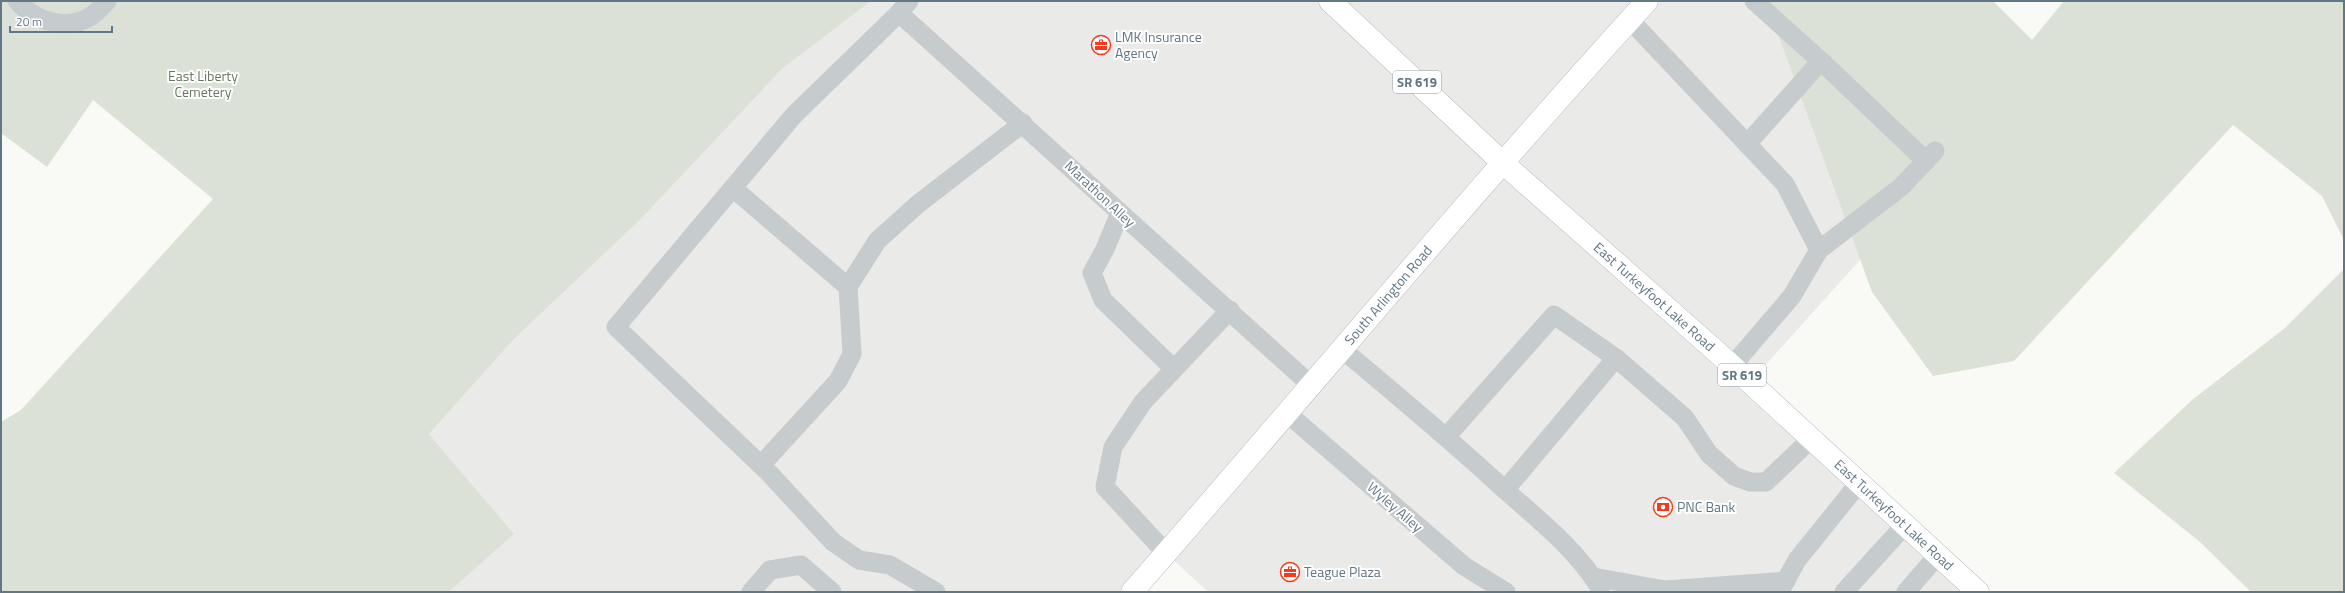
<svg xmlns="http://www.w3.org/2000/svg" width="2345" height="593" viewBox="0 0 2345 593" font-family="'Titillium Web',sans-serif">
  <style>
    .built { fill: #eaeae9 }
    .green { fill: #dbe1d6 }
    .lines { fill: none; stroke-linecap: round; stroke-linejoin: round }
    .secondary-casing { stroke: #b8bec3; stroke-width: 23 }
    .primary-casing { stroke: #b9bec1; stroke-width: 23 }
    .service { stroke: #c6cbce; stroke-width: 19 }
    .secondary { stroke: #fff; stroke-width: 22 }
    .primary { stroke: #fff; stroke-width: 22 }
    .labels { text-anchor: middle; stroke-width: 4; stroke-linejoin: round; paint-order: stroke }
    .shield { fill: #fff; stroke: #90a0a9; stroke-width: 1 }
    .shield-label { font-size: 13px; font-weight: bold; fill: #617784 }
    .poi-label { font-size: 14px; fill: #617784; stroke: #fff; text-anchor: start }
    .park-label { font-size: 14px; fill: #677a60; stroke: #fff }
    .street-label { font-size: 14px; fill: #617784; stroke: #fff }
  </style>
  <rect width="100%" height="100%" fill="#f9f9f6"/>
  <path class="built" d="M 871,1 L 1878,1 L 1988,118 L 1750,382 L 1978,592 L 1208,592 L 1166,553 L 1132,592 L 449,592 L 514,534 L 429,434 L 514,339 L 639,221 L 782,69 Z"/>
  <g class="green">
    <path d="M 1,1 L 871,1 L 782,69 L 639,221 L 514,339 L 429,434 L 514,534 L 449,592 L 1,592 L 1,422 L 21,410 L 213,199 L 93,100 L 47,167 L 1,133 Z"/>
    <path d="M 1766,1 L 1993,1 L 2032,40 L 2064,1 L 2344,1 L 2344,240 L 2322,196 L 2233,125 L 2014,361 L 1933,376 L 1872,292 Z"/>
    <path d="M 2344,269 L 2344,592 L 2251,592 L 2200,542 L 2114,473 L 2192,400 L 2285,328 Z"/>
  </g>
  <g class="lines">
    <defs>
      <g id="secondary">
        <path id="s1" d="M 1132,592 C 1304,396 1471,194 1647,1"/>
      </g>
      <g id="primary">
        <path id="s2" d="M 1330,1 L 1503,163 L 1718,353 L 1978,592"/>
      </g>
    </defs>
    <use href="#secondary" class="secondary-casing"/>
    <use href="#primary" class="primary-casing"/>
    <g class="service">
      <path d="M 17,1 C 35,21 67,32 91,16 C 97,12 102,6 107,1"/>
      <path d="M 909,1 L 899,13 L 1312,386"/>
      <path d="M 1754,1 L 1821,61 L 1926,161"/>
      <path d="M 899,13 L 794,115 L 616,327 L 769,473 L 833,542 L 859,560 L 890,565 L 936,592"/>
      <path d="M 1630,20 L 1785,184 L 1819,250 L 1792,296 L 1732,366"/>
      <path d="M 1747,144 L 1821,61"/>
      <path d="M 733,188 L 848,287"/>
      <path d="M 1120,213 L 1105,249 L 1092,273 L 1103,300 L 1174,369"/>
      <path d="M 1819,250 L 1901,187 L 1935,151"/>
      <path d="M 1343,350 C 1398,396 1452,441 1505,490 L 1616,358 L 1554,315 L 1446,437"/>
      <path d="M 1616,358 L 1685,418 L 1709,454 L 1734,476 L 1750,482 L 1766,482 L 1811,439"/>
      <path d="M 1288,414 L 1464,566 L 1506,592"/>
      <path d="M 761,465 L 838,381 L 852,354 L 848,287 L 877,241 L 918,204 L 1023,123"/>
      <path d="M 1505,490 C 1539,520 1576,549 1600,588"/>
      <path d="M 1166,553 L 1105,487 L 1113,447 L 1143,402 L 1230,310"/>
      <path d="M 1593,577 L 1665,590 L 1786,581"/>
      <path d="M 1780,591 L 1797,560 L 1859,483"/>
      <path d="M 751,592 L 770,570 L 801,565 L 832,592"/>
      <path d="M 1844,592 L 1905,525"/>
      <path d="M 1906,592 L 1938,555"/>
    </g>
    <use href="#secondary" class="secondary"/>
    <use href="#primary" class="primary"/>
  </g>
  <defs>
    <symbol id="office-ring" viewBox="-11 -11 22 22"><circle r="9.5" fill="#fff" stroke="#f43b1b" stroke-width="1.5"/><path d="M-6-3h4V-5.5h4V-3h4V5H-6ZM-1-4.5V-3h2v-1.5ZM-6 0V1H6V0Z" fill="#f43b1b"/></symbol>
    <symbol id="bank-ring" viewBox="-11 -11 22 22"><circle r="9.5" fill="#fff" stroke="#f43b1b" stroke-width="1.5"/><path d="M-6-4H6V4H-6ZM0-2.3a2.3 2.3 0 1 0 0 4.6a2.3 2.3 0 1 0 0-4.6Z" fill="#f43b1b"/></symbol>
  </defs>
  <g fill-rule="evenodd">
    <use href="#office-ring" x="1090" y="34" width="22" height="22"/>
    <use href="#bank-ring" x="1652" y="496" width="22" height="22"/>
    <use href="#office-ring" x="1279" y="561" width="22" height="22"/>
  </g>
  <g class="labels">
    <g class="shield">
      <rect x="1393" y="71" width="48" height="22" rx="3"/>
      <rect x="1718" y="364" width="48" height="22" rx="3"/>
    </g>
    <g class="shield-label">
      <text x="1417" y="87">SR 619</text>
      <text x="1742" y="380">SR 619</text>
    </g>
    <g class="poi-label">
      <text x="1115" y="42">LMK Insurance<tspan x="1115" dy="16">Agency</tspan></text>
      <text x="1677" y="512">PNC Bank</text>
      <text x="1304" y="577">Teague Plaza</text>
    </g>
    <g class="park-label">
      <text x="203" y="81">East Liberty<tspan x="203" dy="16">Cemetery</tspan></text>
    </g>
    <g class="street-label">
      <text transform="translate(1100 194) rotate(43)" y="5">Marathon Alley</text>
      <text dy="5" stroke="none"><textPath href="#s1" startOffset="392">South Arlington Road</textPath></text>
      <text dy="5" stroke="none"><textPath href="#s2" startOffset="439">East Turkeyfoot Lake Road</textPath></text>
      <text transform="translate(1395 507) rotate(41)" y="5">Wyley Alley</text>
      <text dy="5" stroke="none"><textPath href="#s2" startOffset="763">East Turkeyfoot Lake Road</textPath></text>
    </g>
  </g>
  <rect width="2345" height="593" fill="none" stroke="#617784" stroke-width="4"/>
  <path d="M10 26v6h102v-6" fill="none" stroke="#617784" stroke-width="2"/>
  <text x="16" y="26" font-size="12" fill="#617784" stroke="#ffffff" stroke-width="3" paint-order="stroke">20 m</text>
</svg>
